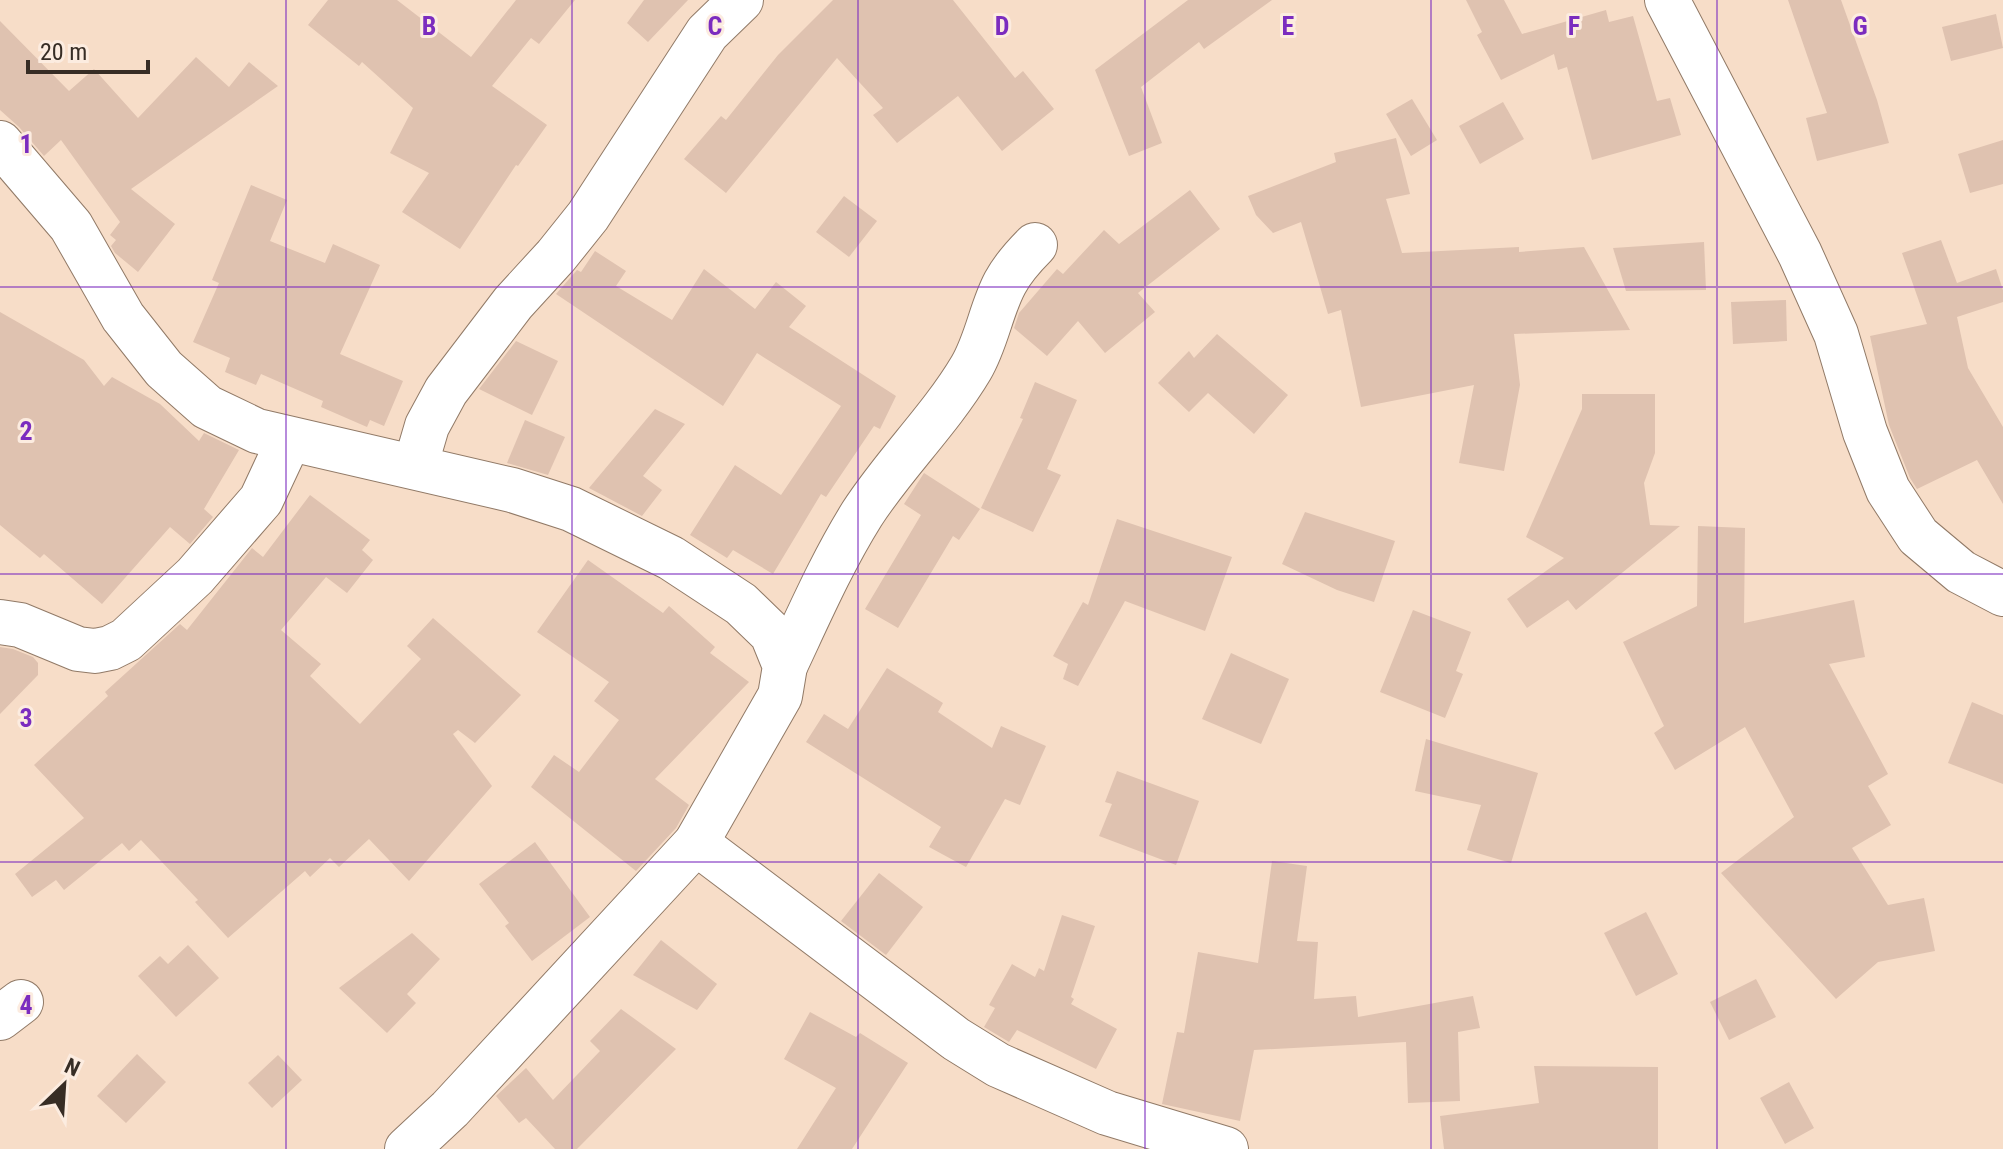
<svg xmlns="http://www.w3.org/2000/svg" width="2003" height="1149" viewBox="0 0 2003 1149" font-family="'Roboto Condensed',sans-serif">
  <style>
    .building { fill: #dfc2b0 }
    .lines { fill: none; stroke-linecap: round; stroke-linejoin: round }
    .minor-casing { stroke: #917a67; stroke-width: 46 }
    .minor { stroke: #fff; stroke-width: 44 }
    .grid { fill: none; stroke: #7b2cbf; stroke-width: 2; stroke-opacity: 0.55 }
    .grid-label { font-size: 26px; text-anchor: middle; font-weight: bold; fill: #7b2cbf; stroke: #fcece0; stroke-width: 6; stroke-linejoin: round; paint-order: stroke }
  </style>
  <rect width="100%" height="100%" fill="#f7ddc8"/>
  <g class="building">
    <path d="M 328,0 L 397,0 L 471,57 L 516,0 L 575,0 L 539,44 L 531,38 L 492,86 L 547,125 L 518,166 L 516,165 L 460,249 L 402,212 L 429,173 L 390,153 L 413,108 L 362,62 L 359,66 L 308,25 Z"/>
    <path d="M 644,0 L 688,0 L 648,42 L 627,23 Z"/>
    <path d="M 833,0 L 953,0 L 1015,78 L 1023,71 L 1054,109 L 1002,151 L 958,96 L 897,143 L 873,115 L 883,108 L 837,58 L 726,193 L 684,159 L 721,116 L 726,120 L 778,55 Z"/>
    <path d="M 1188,0 L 1272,0 L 1204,49 L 1199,42 L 1141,87 L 1162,143 L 1129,156 L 1095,70 Z"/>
    <path d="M 1466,0 L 1504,0 L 1522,34 L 1606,10 L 1609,22 L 1633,16 L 1657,101 L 1670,98 L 1681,135 L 1592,160 L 1567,67 L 1558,70 L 1554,54 L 1501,80 L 1477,35 L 1482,32 Z"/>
    <path d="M 1788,0 L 1841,0 L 1877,100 L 1889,143 L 1817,161 L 1806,118 L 1827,113 Z"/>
    <path d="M 1996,14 L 2003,48 L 1951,61 L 1942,27 Z"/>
    <path d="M 0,21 L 69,91 L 94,69 L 138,118 L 196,57 L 229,87 L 249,62 L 278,86 L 131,189 L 175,224 L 138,272 L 115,253 L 111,246 L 116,240 L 110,235 L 120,222 L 61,140 L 44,156 L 19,127 L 0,110 Z"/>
    <path d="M 1412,99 L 1437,140 L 1411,156 L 1386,114 Z"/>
    <path d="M 1503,102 L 1524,139 L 1480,164 L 1459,126 Z"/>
    <path d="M 1396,138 L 1410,194 L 1386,199 L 1402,253 L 1519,247 L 1519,252 L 1584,247 L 1630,330 L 1514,334 L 1520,385 L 1504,471 L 1459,463 L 1474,385 L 1361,407 L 1341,310 L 1328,314 L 1301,222 L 1273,233 L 1256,215 L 1248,196 L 1336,162 L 1334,153 Z"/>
    <path d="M 2003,140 L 2003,184 L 1970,193 L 1958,154 Z"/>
    <path d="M 251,185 L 287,200 L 270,241 L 325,263 L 333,244 L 380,265 L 340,354 L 403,381 L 384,426 L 370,420 L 367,427 L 321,407 L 323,401 L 261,374 L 256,385 L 225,372 L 230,358 L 193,342 L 219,283 L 212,280 Z"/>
    <path d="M 1190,190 L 1220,229 L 1138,293 L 1155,312 L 1105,353 L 1078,321 L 1047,356 L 1014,328 L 1019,313 L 1057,269 L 1063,274 L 1104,230 L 1119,244 Z"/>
    <path d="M 844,196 L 877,221 L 849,257 L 816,232 Z"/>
    <path d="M 1941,240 L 1957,283 L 1996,269 L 2003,290 L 2003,302 L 1957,317 L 1968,368 L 2003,427 L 2003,504 L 1977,460 L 1917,489 L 1910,478 L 1889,425 L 1870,336 L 1927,324 L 1902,253 Z"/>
    <path d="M 1704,242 L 1706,290 L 1626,291 L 1613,248 Z"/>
    <path d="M 595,251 L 626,271 L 616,286 L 672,320 L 704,269 L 755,309 L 776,282 L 806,306 L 789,327 L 896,396 L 880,429 L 874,426 L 826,497 L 821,494 L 773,574 L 733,550 L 727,558 L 690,535 L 735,465 L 781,495 L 841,406 L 757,353 L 723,406 L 556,294 L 577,270 L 581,272 Z"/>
    <path d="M 1786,300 L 1787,341 L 1733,344 L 1731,302 Z"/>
    <path d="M 0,312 L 84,360 L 104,386 L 112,377 L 160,404 L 199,441 L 204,433 L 239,450 L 204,509 L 213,517 L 190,544 L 170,527 L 102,604 L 44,554 L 40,558 L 0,525 Z"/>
    <path d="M 1217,334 L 1288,395 L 1254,434 L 1208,393 L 1189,412 L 1158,383 L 1189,351 L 1194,358 Z"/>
    <path d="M 516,341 L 558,361 L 532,415 L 479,389 Z"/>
    <path d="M 1035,382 L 1077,400 L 1047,469 L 1061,475 L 1033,532 L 981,508 L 1023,419 L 1020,418 Z"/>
    <path d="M 1582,394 L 1655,394 L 1655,453 L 1644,483 L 1650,525 L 1680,526 L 1576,610 L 1568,600 L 1527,628 L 1507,599 L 1564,558 L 1526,537 L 1582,409 Z"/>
    <path d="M 655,409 L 685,424 L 643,476 L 662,490 L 642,516 L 589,488 Z"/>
    <path d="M 525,420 L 565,437 L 548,475 L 507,463 Z"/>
    <path d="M 924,473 L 980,509 L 959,540 L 953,536 L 898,628 L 865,609 L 921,515 L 904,504 Z"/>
    <path d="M 310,495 L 370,540 L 362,550 L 373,560 L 347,593 L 326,577 L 281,630 L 321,664 L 310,676 L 360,724 L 421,659 L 407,646 L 433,618 L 521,695 L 475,743 L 458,730 L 453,734 L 492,786 L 409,881 L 369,839 L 339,867 L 330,858 L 310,877 L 305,871 L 228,938 L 195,902 L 198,900 L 141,840 L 129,851 L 122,843 L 64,890 L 56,880 L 32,897 L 15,874 L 84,818 L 34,765 L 108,696 L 105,692 L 180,624 L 187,630 L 252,548 L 263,557 Z"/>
    <path d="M 1305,512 L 1395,541 L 1374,602 L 1337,590 L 1282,564 Z"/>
    <path d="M 1117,519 L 1232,557 L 1205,631 L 1125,601 L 1078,686 L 1063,679 L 1068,664 L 1053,656 L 1083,602 L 1088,605 Z"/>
    <path d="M 1698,526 L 1745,528 L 1744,623 L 1854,600 L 1865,657 L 1829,664 L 1888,774 L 1868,786 L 1891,825 L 1852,848 L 1888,905 L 1924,898 L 1935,951 L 1878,962 L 1836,999 L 1721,873 L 1794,817 L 1745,727 L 1675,770 L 1654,733 L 1664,726 L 1623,642 L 1697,606 Z"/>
    <path d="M 588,560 L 663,613 L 669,606 L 715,647 L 710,653 L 749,682 L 655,779 L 689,805 L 676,828 L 636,871 L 531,787 L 554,755 L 579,772 L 619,720 L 594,701 L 609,682 L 537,632 Z"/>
    <path d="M 1413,610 L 1471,632 L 1456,671 L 1463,674 L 1445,718 L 1380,692 Z"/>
    <path d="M 0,647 L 13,649 L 33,657 L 38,663 L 38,675 L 0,714 Z"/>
    <path d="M 1231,653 L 1289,679 L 1261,744 L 1202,719 Z"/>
    <path d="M 887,668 L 943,703 L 938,712 L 992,748 L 1001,726 L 1046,746 L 1020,805 L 1005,799 L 966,867 L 929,847 L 941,827 L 806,742 L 824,714 L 848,729 Z"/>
    <path d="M 1972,702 L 2003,715 L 2003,784 L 1948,763 Z"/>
    <path d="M 1426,739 L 1538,773 L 1511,863 L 1467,850 L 1481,805 L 1415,791 Z"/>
    <path d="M 1117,771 L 1199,801 L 1176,865 L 1099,836 L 1112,804 L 1105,802 Z"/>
    <path d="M 535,842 L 590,917 L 532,961 L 505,926 L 509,923 L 479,884 Z"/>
    <path d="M 1272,861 L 1307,866 L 1297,941 L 1318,942 L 1314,999 L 1356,996 L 1358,1017 L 1473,996 L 1480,1028 L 1458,1032 L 1460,1101 L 1408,1103 L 1406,1042 L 1254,1050 L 1240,1121 L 1162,1104 L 1177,1032 L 1184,1033 L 1198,952 L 1258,963 Z"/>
    <path d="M 879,873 L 923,907 L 886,955 L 841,921 Z"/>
    <path d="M 1646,912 L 1678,974 L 1636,996 L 1604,933 Z"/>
    <path d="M 1062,915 L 1095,926 L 1071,997 L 1074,999 L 1071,1004 L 1117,1029 L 1096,1069 L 1017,1030 L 1009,1042 L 984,1027 L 995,1008 L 989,1005 L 1012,964 L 1035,977 L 1039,968 L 1044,971 Z"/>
    <path d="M 412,933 L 440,959 L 407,994 L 416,1003 L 387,1033 L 339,988 Z"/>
    <path d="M 661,940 L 717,984 L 697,1010 L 633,975 Z"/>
    <path d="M 188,945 L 219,978 L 176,1017 L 138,976 L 160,956 L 168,964 Z"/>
    <path d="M 1756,979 L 1776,1017 L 1729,1040 L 1710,1002 Z"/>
    <path d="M 621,1009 L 676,1049 L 577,1149 L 555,1149 L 526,1118 L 519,1123 L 496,1096 L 526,1068 L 553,1100 L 600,1051 L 590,1041 Z"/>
    <path d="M 810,1012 L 856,1037 L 860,1033 L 908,1063 L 852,1149 L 797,1149 L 836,1088 L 784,1059 Z"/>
    <path d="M 137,1054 L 166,1082 L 126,1123 L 97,1096 Z"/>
    <path d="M 278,1055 L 302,1080 L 272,1108 L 248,1083 Z"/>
    <path d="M 1534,1066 L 1658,1067 L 1658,1149 L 1444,1149 L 1440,1116 L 1539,1103 Z"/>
    <path d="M 1789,1082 L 1814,1128 L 1785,1144 L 1760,1098 Z"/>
  </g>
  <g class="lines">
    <defs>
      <g id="minor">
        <path d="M 1667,0 L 1800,254 L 1836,334 L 1865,432 L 1888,490 L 1918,536 L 1961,572 L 2003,594"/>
        <path d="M 0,143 L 71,226 L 123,317 L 164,369 L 207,407 L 257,431 L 512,490 L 571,509 L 671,558 L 741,604 L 772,634 L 785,666 L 780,696 L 696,843 L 450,1109 L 407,1149"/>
        <path d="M 415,467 L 427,426 L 446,391 L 513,303 L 556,256 L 588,216 L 707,33 L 741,0"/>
        <path d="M 0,622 L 20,625 L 78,649 L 95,651 L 110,648 L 126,640 L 195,576 L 261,500 L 289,440"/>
        <path d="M 785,666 C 809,615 832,562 862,514 C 895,463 940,420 971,368 C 987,341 991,309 1005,283 C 1013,268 1023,257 1035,245"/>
        <path d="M 696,843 L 956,1039 L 998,1065 L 1107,1113 L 1226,1149"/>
        <path d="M 0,1018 L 21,1002"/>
      </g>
    </defs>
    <use href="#minor" class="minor-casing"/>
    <use href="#minor" class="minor"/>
  </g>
  <path class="grid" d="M 286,0 L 286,1149M 572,0 L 572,1149M 858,0 L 858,1149M 1145,0 L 1145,1149M 1431,0 L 1431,1149M 1717,0 L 1717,1149M 0,287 L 2003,287M 0,574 L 2003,574M 0,862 L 2003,862"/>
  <g class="grid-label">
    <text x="429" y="35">B</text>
    <text x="715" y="35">C</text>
    <text x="1002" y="35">D</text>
    <text x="1288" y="35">E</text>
    <text x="1574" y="35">F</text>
    <text x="1860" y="35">G</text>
    <text x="26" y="153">1</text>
    <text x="26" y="440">2</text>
    <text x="26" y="727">3</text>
    <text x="26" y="1014">4</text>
  </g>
  <g transform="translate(64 1085) rotate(25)" stroke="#fcece0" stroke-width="6" paint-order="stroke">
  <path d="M0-6L14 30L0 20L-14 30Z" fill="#372d25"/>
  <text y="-12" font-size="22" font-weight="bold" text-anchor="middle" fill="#372d25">N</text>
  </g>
  <path d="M28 60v12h120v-12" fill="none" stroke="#372d25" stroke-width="4"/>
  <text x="40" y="60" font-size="24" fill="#372d25" stroke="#fcece0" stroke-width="6" paint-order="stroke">20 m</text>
</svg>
